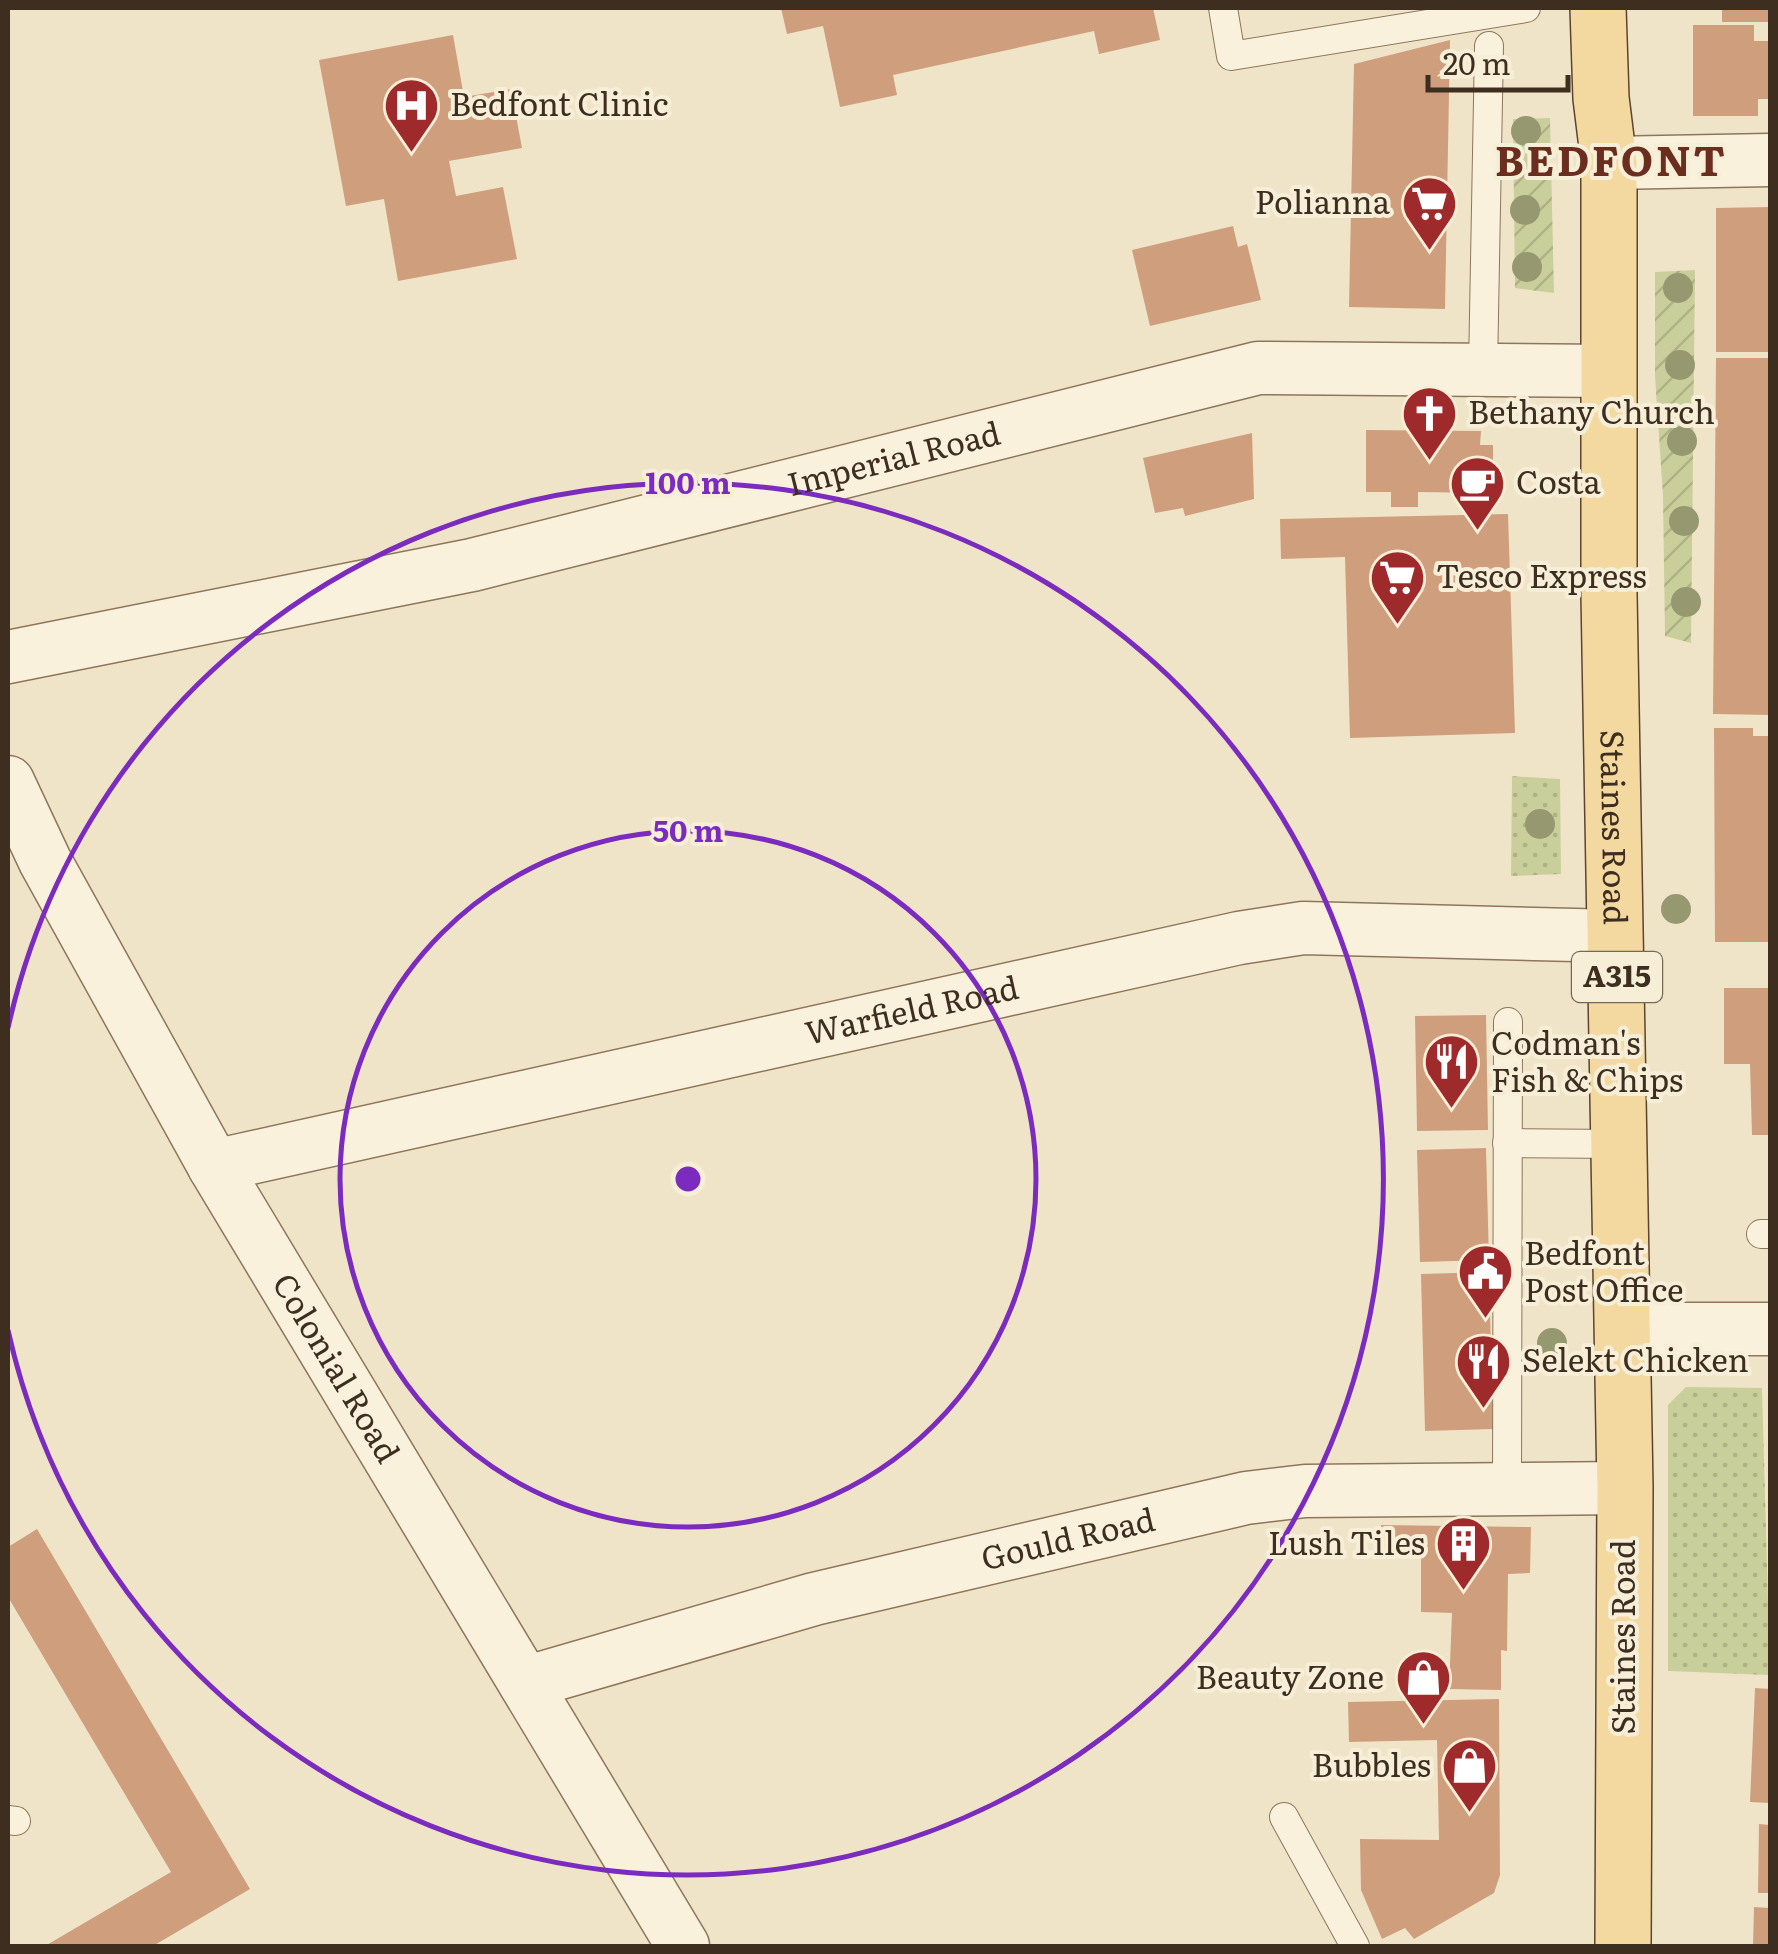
<svg xmlns="http://www.w3.org/2000/svg" width="1778" height="1954" viewBox="0 0 1778 1954" font-family="Literata,serif">
  <style>
    .grass { fill: url(#grass-dots) }
    .garden { fill: url(#garden-furrows) }
    .building { fill: #cf9f7d }
    .lines { fill: none; stroke-linecap: round; stroke-linejoin: round }
    .service-casing { stroke: #8d765c; stroke-width: 30 }
    .minor-casing { stroke: #8d765c; stroke-width: 55 }
    .primary-casing { stroke: #5b4430; stroke-width: 58 }
    .service { stroke: #faf1dc; stroke-width: 28 }
    .minor { stroke: #faf1dc; stroke-width: 52 }
    .primary { stroke: #f3d9a0; stroke-width: 55 }
    .tree { fill: #96986f }
    .ring { fill: none; stroke: #7b2cbf; stroke-width: 5 }
    .labels { text-anchor: middle; stroke-width: 8; stroke-linejoin: round; paint-order: stroke }
    .shield { fill: #f7eed8; stroke: #756857; stroke-width: 2.5 }
    .shield-label { font-size: 30px; font-weight: bold; fill: #3d2e20 }
    .poi-label { font-size: 32px; fill: #3d2e20; stroke: #f7eed8; text-anchor: start }
    .street-label { font-size: 32px; fill: #3d2e20; stroke: #f7eed8 }
    .district-label { font-size: 42px; font-weight: bold; letter-spacing: 2.5px; fill: #6b2e1e; stroke: #f7eed8 }
    .centre { fill: #7b2cbf; stroke: #f7eed8; stroke-width: 5 }
    .ring-label { font-size: 30px; text-anchor: middle; font-weight: bold; fill: #7b2cbf; stroke: #f7eed8; stroke-width: 8; stroke-linejoin: round; paint-order: stroke }
  </style>
  <defs>
    <pattern id="grass-dots" width="8" height="8" patternUnits="userSpaceOnUse" patternTransform="scale(2.5)"><rect width="8" height="8" fill="#c9cf9b"/><path d="M2 2h.1M6 6h.1" fill="none" stroke="#aeb285" stroke-width="1.8" stroke-linecap="round"/></pattern>
    <pattern id="garden-furrows" width="10" height="10" patternUnits="userSpaceOnUse" patternTransform="scale(2.5)"><rect width="10" height="10" fill="#c9cf9b"/><path d="M-1 1l2-2M0 10L10 0M9 11l2-2" fill="none" stroke="#aeb285"/></pattern>
  </defs>
  <rect width="100%" height="100%" fill="#f0e4c8"/>
  <g class="grass">
    <path d="M 1512,776 L 1560,779 L 1561,874 L 1511,876 Z"/>
    <path d="M 1686,1387 L 1762,1388 L 1770,1675 L 1668,1671 L 1668,1405 Z"/>
  </g>
  <g class="garden">
    <path d="M 1550,118 L 1554,293 L 1515,288 L 1513,119 Z"/>
    <path d="M 1695,270 L 1691,643 L 1665,636 L 1663,496 L 1655,376 L 1655,272 Z"/>
  </g>
  <g class="building">
    <path d="M 781,8 L 1153,8 L 1160,40 L 1099,54 L 1094,31 L 893,75 L 897,95 L 840,107 L 823,26 L 787,34 Z"/>
    <rect x="1722" y="8" width="48" height="14"/>
    <path d="M 1693,25 L 1754,25 L 1754,41 L 1770,41 L 1770,99 L 1758,99 L 1758,116 L 1693,116 Z"/>
    <path d="M 453,35 L 464,97 L 511,89 L 522,148 L 449,161 L 456,196 L 503,187 L 517,259 L 398,281 L 384,199 L 346,206 L 319,60 Z"/>
    <path d="M 1450,40 L 1445,309 L 1349,307 L 1354,64 Z"/>
    <path d="M 1770,207 L 1770,352 L 1716,352 L 1716,208 Z"/>
    <path d="M 1233,226 L 1238,247 L 1247,244 L 1261,300 L 1150,326 L 1132,250 Z"/>
    <path d="M 1716,358 L 1770,358 L 1770,715 L 1713,714 Z"/>
    <path d="M 1366,430 L 1481,431 L 1480,445 L 1493,445 L 1493,479 L 1482,479 L 1482,493 L 1418,492 L 1418,507 L 1391,507 L 1391,492 L 1366,492 Z"/>
    <path d="M 1252,433 L 1254,499 L 1185,516 L 1183,508 L 1155,513 L 1143,458 Z"/>
    <path d="M 1508,514 L 1515,733 L 1350,738 L 1345,557 L 1281,559 L 1280,519 Z"/>
    <path d="M 1714,728 L 1753,728 L 1753,736 L 1770,736 L 1770,942 L 1715,942 Z"/>
    <path d="M 1724,988 L 1770,988 L 1770,1135 L 1752,1135 L 1750,1064 L 1724,1064 Z"/>
    <path d="M 1486,1015 L 1488,1130 L 1417,1131 L 1415,1016 Z"/>
    <path d="M 1486,1148 L 1489,1260 L 1420,1262 L 1417,1150 Z"/>
    <path d="M 1489,1272 L 1493,1429 L 1425,1431 L 1421,1274 Z"/>
    <path d="M 1381,1525 L 1531,1527 L 1530,1573 L 1508,1574 L 1507,1651 L 1501,1650 L 1501,1690 L 1449,1689 L 1452,1613 L 1421,1612 L 1421,1556 L 1381,1556 Z"/>
    <path d="M 37,1529 L 250,1889 L 153,1946 L 45,1946 L 171,1872 L 8,1597 L 8,1547 Z"/>
    <path d="M 1755,1688 L 1770,1689 L 1770,1803 L 1750,1802 Z"/>
    <path d="M 1499,1699 L 1500,1875 L 1494,1893 L 1414,1939 L 1405,1928 L 1382,1939 L 1361,1890 L 1360,1839 L 1439,1840 L 1437,1740 L 1349,1742 L 1348,1702 Z"/>
    <path d="M 1759,1824 L 1770,1825 L 1770,1893 L 1758,1893 Z"/>
    <path d="M 1754,1907 L 1770,1908 L 1770,1946 L 1753,1946 Z"/>
  </g>
  <g class="lines">
    <defs>
      <g id="service">
        <path d="M 1223,8 L 1231,56 L 1526,8"/>
        <path d="M 1483,369 L 1489,46"/>
        <path d="M 1507,1143 L 1621,1144"/>
        <path d="M 1761,1234 L 1770,1234"/>
        <path d="M 1507,1489 L 1508,1022"/>
        <path d="M 1284,1817 L 1355,1946"/>
        <path d="M 8,1820 L 16,1821"/>
      </g>
      <g id="minor">
        <path d="M 1609,163 L 1770,160"/>
        <path id="s1" d="M 8,657 L 472,565 L 1258,368 L 1609,371"/>
        <path id="s2" d="M 8,782 L 45,861 L 214,1166 L 683,1946"/>
        <path id="s3" d="M 214,1166 L 1239,938 L 1303,928 L 1616,936"/>
        <path d="M 1623,1329 L 1770,1329"/>
        <path id="s4" d="M 525,1683 L 814,1599 L 1246,1498 L 1305,1491 L 1625,1488"/>
      </g>
      <g id="primary">
        <path id="s5" d="M 1598,8 L 1601,98 L 1609,163 L 1609,594 L 1625,1488 L 1623,1946"/>
      </g>
    </defs>
    <use href="#service" class="service-casing"/>
    <use href="#minor" class="minor-casing"/>
    <use href="#primary" class="primary-casing"/>
    <use href="#service" class="service"/>
    <use href="#minor" class="minor"/>
    <use href="#primary" class="primary"/>
  </g>
  <g class="tree">
    <circle cx="1526" cy="131" r="15"/>
    <circle cx="1525" cy="210" r="15"/>
    <circle cx="1527" cy="267" r="15"/>
    <circle cx="1678" cy="288" r="15"/>
    <circle cx="1680" cy="365" r="15"/>
    <circle cx="1682" cy="441" r="15"/>
    <circle cx="1684" cy="521" r="15"/>
    <circle cx="1686" cy="602" r="15"/>
    <circle cx="1540" cy="824" r="15"/>
    <circle cx="1676" cy="909" r="15"/>
    <circle cx="1552" cy="1343" r="15"/>
  </g>
  <g class="ring">
    <circle cx="688" cy="1179" r="348"/>
    <path d="M8 1028A696 696 0 1 1 8 1330"/>
  </g>
  <defs>
    <symbol id="hospital-pin" viewBox="-11 -11 22 30"><path d="M0 17L-7.5 6A9.5 9.5 0 1 1 7.5 6Z" fill="#9e2a2b" stroke="#f7eed8"/><path d="M-5-5h3v3.5h4V-5h3V5h-3V1.5h-4V5h-3Z" fill="#fff"/></symbol>
    <symbol id="supermarket-pin" viewBox="-11 -11 22 30"><path d="M0 17L-7.5 6A9.5 9.5 0 1 1 7.5 6Z" fill="#9e2a2b" stroke="#f7eed8"/><path d="M-6-5.5h2.5l.6 2H6L4.5 2H-2.5L-4.4-4H-6ZM-1.5 3.2a1.3 1.3 0 1 0 .1 0ZM3 3.2a1.3 1.3 0 1 0 .1 0Z" fill="#fff"/></symbol>
    <symbol id="church-pin" viewBox="-11 -11 22 30"><path d="M0 17L-7.5 6A9.5 9.5 0 1 1 7.5 6Z" fill="#9e2a2b" stroke="#f7eed8"/><path d="M-1.2-6h2.4v3.5h3.3v2.4h-3.3V6h-2.4V-.1h-3.3v-2.4h3.3Z" fill="#fff"/></symbol>
    <symbol id="cafe-pin" viewBox="-11 -11 22 30"><path d="M0 17L-7.5 6A9.5 9.5 0 1 1 7.5 6Z" fill="#9e2a2b" stroke="#f7eed8"/><path d="M-5.5-4.5H6V0H3Q3 3.5 0 3.5H-2.5Q-5.5 3.5-5.5 0ZM3-3.2v2h1.7v-2ZM-6 4.5H4V6H-6Z" fill="#fff"/></symbol>
    <symbol id="restaurant-pin" viewBox="-11 -11 22 30"><path d="M0 17L-7.5 6A9.5 9.5 0 1 1 7.5 6Z" fill="#9e2a2b" stroke="#f7eed8"/><path d="M-5-6h1v4h1v-4h1v4h1v-4h1v5L-1.5 .5V6h-2V.5L-5-1ZM5-6V6H3V1.5H1.5Q1.5-4 5-6Z" fill="#fff"/></symbol>
    <symbol id="civic-pin" viewBox="-11 -11 22 30"><path d="M0 17L-7.5 6A9.5 9.5 0 1 1 7.5 6Z" fill="#9e2a2b" stroke="#f7eed8"/><path d="M-.6-6.5H3V-4.5H.6V-3L4-1V1h2V6H-6V1h2V-1L-.6-3ZM-1.2 2.5V6h2.4V2.5Z" fill="#fff"/></symbol>
    <symbol id="building-pin" viewBox="-11 -11 22 30"><path d="M0 17L-7.5 6A9.5 9.5 0 1 1 7.5 6Z" fill="#9e2a2b" stroke="#f7eed8"/><path d="M-4-6H4V6H1V3H-1V6H-4ZM-2.5-4.3h1.7v1.8h-1.7ZM.8-4.3h1.7v1.8H.8ZM-2.5-1h1.7V.8h-1.7ZM.8-1h1.7V.8H.8Z" fill="#fff"/></symbol>
    <symbol id="shop-pin" viewBox="-11 -11 22 30"><path d="M0 17L-7.5 6A9.5 9.5 0 1 1 7.5 6Z" fill="#9e2a2b" stroke="#f7eed8"/><path d="M-5-2.5h2.3a2.7 3.5 0 0 1 5.4 0H5L5.5 6h-11ZM-1.5-2.5h3a1.5 2.3 0 0 0-3 0Z" fill="#fff"/></symbol>
  </defs>
  <g fill-rule="evenodd">
    <use href="#hospital-pin" x="380" y="74" width="63" height="86"/>
    <use href="#supermarket-pin" x="1398" y="172" width="63" height="86"/>
    <use href="#church-pin" x="1398" y="382" width="63" height="86"/>
    <use href="#cafe-pin" x="1446" y="452" width="63" height="86"/>
    <use href="#supermarket-pin" x="1366" y="546" width="63" height="86"/>
    <use href="#restaurant-pin" x="1420" y="1030" width="63" height="86"/>
    <use href="#civic-pin" x="1454" y="1240" width="63" height="86"/>
    <use href="#restaurant-pin" x="1452" y="1330" width="63" height="86"/>
    <use href="#building-pin" x="1432" y="1512" width="63" height="86"/>
    <use href="#shop-pin" x="1392" y="1646" width="63" height="86"/>
    <use href="#shop-pin" x="1438" y="1734" width="63" height="86"/>
  </g>
  <g class="labels">
    <rect class="shield" x="1572" y="952" width="90" height="50" rx="8"/>
    <g class="shield-label">
      <text x="1617" y="987">A315</text>
    </g>
    <g class="poi-label">
      <text x="450" y="116">Bedfont Clinic</text>
      <text x="1390" y="214" text-anchor="end">Polianna</text>
      <text x="1468" y="424">Bethany Church</text>
      <text x="1516" y="494">Costa</text>
      <text x="1436" y="588">Tesco Express</text>
      <text x="1491" y="1055">Codman's<tspan x="1491" dy="37">Fish &amp; Chips</tspan></text>
      <text x="1524" y="1265">Bedfont<tspan x="1524" dy="37">Post Office</tspan></text>
      <text x="1522" y="1372">Selekt Chicken</text>
      <text x="1425" y="1555" text-anchor="end">Lush Tiles</text>
      <text x="1384" y="1689" text-anchor="end">Beauty Zone</text>
      <text x="1431" y="1777" text-anchor="end">Bubbles</text>
    </g>
    <g class="street-label">
      <text dy="11" stroke="none"><textPath href="#s1" startOffset="908">Imperial Road</textPath></text>
      <text dy="11" stroke="none"><textPath href="#s5" startOffset="820">Staines Road</textPath></text>
      <text dy="11" stroke="none"><textPath href="#s3" startOffset="715">Warfield Road</textPath></text>
      <text dy="11" stroke="none"><textPath href="#s2" startOffset="672">Colonial Road</textPath></text>
      <text dy="11" stroke="none"><textPath href="#s4" startOffset="562">Gould Road</textPath></text>
      <text transform="translate(1624 1637) rotate(-90)" y="11">Staines Road</text>
    </g>
    <g class="district-label">
      <text x="1611" y="176">BEDFONT</text>
    </g>
  </g>
  <circle cx="688" cy="1179" r="15" class="centre"/>
  <g class="ring-label">
    <text x="688" y="494">100 m</text>
    <text x="688" y="842">50 m</text>
  </g>
  <rect width="1778" height="1954" fill="none" stroke="#3d2e20" stroke-width="20"/>
  <path d="M1428 75v15h140v-15" fill="none" stroke="#3d2e20" stroke-width="5"/>
  <text x="1443" y="75" font-size="30" fill="#3d2e20" stroke="#f7eed8" stroke-width="8" paint-order="stroke">20 m</text>
</svg>
